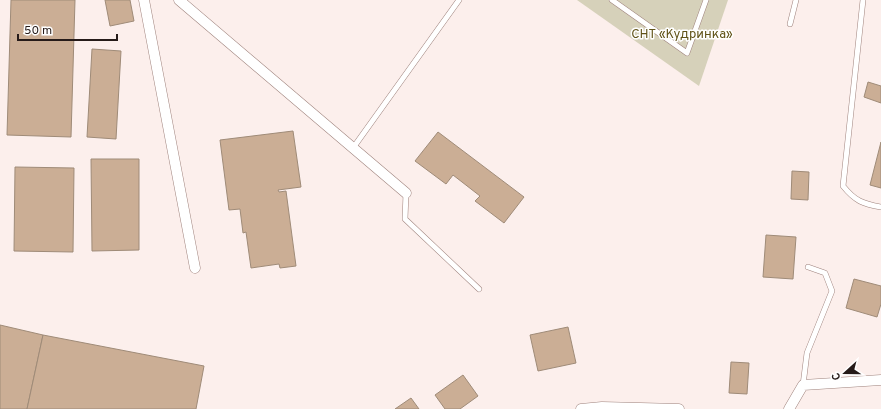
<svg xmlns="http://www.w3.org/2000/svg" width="881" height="409" viewBox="0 0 881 409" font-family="Overpass,sans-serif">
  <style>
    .green { fill: #d6d1ba }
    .building { fill: #cbae95; stroke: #9f8b78 }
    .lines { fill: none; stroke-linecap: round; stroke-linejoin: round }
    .lane-casing { stroke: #9f837d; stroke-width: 6 }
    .street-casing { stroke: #9f837d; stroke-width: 11 }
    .lane { stroke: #fff; stroke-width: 5 }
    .street { stroke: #fff; stroke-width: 10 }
    .labels { text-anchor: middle; stroke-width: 3; stroke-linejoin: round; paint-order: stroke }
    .park-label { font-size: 13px; fill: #605217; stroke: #fff }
  </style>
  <rect width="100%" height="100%" fill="#fcefec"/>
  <path class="green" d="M 577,0 L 728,0 L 699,86 Z"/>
  <g class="building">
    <path d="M 11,0 L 75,0 L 71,137 L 7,135 Z"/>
    <path d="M 105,0 L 130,0 L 134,21 L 110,26 Z"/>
    <path d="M 92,49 L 121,51 L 116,139 L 87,137 Z"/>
    <path d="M 868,82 L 881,86 L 881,103 L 864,97 Z"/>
    <path d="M 293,131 L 301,187 L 278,190 L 279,192 L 286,191 L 296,266 L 280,268 L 279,264 L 251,268 L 246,232 L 243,233 L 240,209 L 229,210 L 220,140 Z"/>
    <path d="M 438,132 L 524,197 L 504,223 L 475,201 L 480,196 L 453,175 L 446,184 L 415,161 Z"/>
    <path d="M 881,142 L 881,188 L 870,185 Z"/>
    <path d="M 91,159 L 139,159 L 139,250 L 92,251 Z"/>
    <path d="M 15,167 L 74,168 L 73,252 L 14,251 Z"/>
    <path d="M 792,171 L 809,172 L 808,200 L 791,199 Z"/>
    <path d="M 766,235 L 796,237 L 793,279 L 763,277 Z"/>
    <path d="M 854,279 L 881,286 L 881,304 L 877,317 L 846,308 Z"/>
    <path d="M 0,325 L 43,335 L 27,409 L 0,409 Z"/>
    <path d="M 568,327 L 576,363 L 538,371 L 530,335 Z"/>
    <path d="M 43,335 L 204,366 L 196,409 L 27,409 Z"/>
    <path d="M 731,362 L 749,363 L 747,394 L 729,393 Z"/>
    <path d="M 463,375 L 478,396 L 460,409 L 445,409 L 435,395 Z"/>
    <path d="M 411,398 L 419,409 L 395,409 Z"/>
  </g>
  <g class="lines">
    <defs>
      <g id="lane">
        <path d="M 612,0 L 687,53 L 706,0"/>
        <path d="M 863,0 L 843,186 C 855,201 863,204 881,207"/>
        <path d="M 790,24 L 796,0"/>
        <path d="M 353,148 L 459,0"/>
        <path d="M 406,193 L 405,219 L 479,289"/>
        <path d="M 803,385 L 807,353 L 832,291 L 825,273 L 808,267"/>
      </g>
      <g id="street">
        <path d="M 144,0 L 195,268"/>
        <path d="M 179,0 L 406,193"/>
        <path d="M 581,409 L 602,407 L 679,409"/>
        <path d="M 789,409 L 803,385 L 881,380"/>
      </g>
    </defs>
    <use href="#lane" class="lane-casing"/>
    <use href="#street" class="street-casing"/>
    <use href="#lane" class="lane"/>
    <use href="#street" class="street"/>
  </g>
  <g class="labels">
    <g class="park-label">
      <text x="682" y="38">СНТ «Кудринка»</text>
    </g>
  </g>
  <g transform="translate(845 373) rotate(249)" stroke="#ffffff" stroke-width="3" paint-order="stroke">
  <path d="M0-3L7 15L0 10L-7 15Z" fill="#261b19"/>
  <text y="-6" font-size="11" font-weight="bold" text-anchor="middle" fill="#261b19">С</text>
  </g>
  <path d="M18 34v6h99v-6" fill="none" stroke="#261b19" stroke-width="2"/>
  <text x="24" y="34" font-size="12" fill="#261b19" stroke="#ffffff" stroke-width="3" paint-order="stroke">50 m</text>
</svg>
